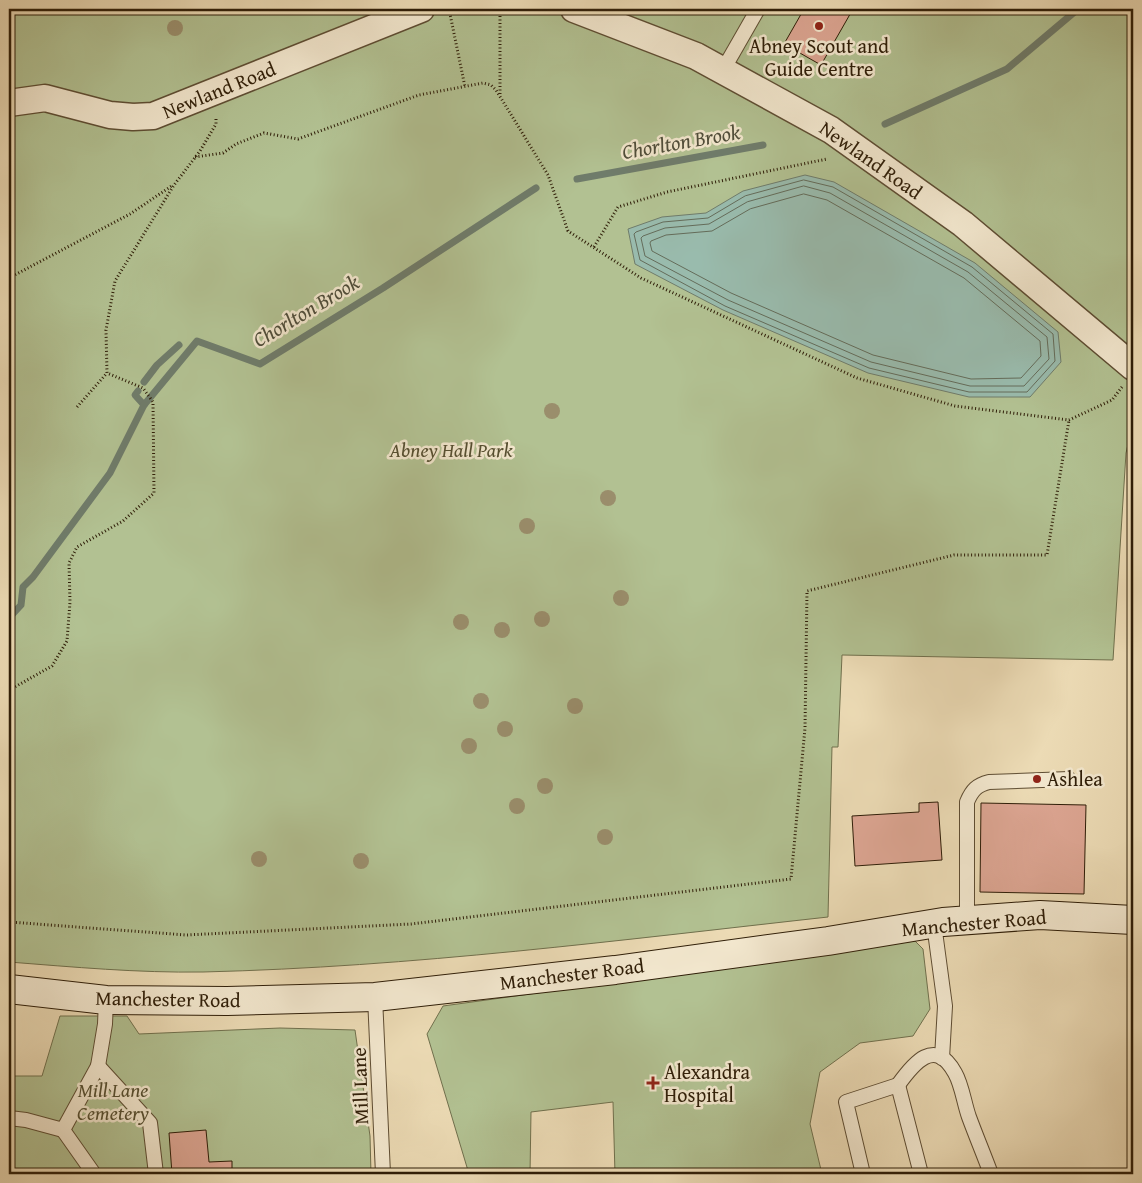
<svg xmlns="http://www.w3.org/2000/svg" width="1142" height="1183" viewBox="0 0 1142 1183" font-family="'Gentium Book Plus',serif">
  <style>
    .green { fill: #b2c192; stroke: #70704d }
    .water { fill: #99bbad; stroke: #6f7c6b }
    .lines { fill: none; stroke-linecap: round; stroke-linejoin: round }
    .shore { stroke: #646c5a; stroke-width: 1 }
    .stream { stroke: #6f7c6b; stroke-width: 7 }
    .building { fill: #dca592; stroke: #2f1e08 }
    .lane-casing { stroke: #5e4d33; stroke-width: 16 }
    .street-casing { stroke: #5e4d33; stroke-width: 29 }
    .secondary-casing { stroke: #2f1e08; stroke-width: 30 }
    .path { stroke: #2f1e08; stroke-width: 3; stroke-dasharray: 1 2.5; stroke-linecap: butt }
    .lane { stroke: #f3e8cf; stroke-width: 14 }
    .street { stroke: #f3e8cf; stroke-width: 26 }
    .secondary { stroke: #f3e8cf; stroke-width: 28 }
    .tree { fill: #9a8e6c }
    .poi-dot { fill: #8f2418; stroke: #f3e8cf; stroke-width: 2 }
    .labels { text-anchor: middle; stroke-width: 5; stroke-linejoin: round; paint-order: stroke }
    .poi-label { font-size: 20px; fill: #2f1e08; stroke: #f3e8cf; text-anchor: start }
    .street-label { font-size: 20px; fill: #2f1e08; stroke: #f3e8cf }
    .park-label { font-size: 20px; font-style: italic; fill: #564f31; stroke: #f3e8cf }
    .water-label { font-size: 21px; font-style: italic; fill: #4f4d3a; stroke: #f3e8cf }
  </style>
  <rect width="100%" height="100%" fill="#ecdbb5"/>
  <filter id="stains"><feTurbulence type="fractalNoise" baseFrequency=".004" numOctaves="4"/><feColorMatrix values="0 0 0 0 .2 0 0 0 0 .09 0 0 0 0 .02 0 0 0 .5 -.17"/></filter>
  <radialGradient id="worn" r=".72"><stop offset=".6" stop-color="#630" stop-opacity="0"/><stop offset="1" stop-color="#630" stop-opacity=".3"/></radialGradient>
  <g class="green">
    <path d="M 9,9 L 1133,9 L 1133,423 L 1126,453 L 1113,660 L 842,655 L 838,747 L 832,747 L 828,917 C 620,940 412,967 203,972 C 138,973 73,967 9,962 Z"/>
    <path d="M 915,941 L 923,949 L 930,1009 L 913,1036 L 860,1043 L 820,1072 L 810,1124 L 822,1174 L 615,1174 L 613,1102 L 531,1112 L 530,1174 L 469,1174 L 427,1034 L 443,1006 Z"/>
    <path d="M 60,1016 L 127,1016 L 139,1034 L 280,1028 L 355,1030 L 370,1136 L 371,1174 L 9,1174 L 9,1076 L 42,1076 Z"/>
  </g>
  <path class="water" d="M 805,175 L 834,182 L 975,263 L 1058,332 L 1061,362 L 1030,397 L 969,397 L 868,373 L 723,310 L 635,264 L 628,229 L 662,217 L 706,213 L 743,191 Z"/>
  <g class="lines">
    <g class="shore">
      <path d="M 804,180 L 833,187 L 972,267 L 1053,334 L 1055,361 L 1027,392 L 969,392 L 869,368 L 725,306 L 640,260 L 634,234 L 636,232 L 663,222 L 708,218 L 745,196 Z"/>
      <path d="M 804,186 L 830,193 L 968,272 L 1047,337 L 1049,359 L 1024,386 L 970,386 L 871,362 L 728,300 L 645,256 L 641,238 L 643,236 L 665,228 L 709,224 L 747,202 Z"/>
      <path d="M 804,194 L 827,200 L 964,278 L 1040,341 L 1041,356 L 1021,378 L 971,379 L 873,355 L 731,293 L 652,251 L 650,243 L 651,241 L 666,235 L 712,231 L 750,209 Z"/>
    </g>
    <g class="stream">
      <path d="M 885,124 L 1007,69 L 1078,9"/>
      <path d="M 577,179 L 763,145"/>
      <path d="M 144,382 L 157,365 L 179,345"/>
      <path d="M 138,391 L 135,395 L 144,405"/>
      <path d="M 9,618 L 21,605 L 23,587 L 33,577 L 110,473 L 144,405 L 197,341 L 260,364 L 383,288 L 536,188"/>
    </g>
  </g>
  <g class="building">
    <path d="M 804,9 L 853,9 L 821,65 L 784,44 Z"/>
    <path d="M 938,802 L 942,860 L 855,866 L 852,816 L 919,812 L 919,803 Z"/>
    <path d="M 981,803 L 1086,805 L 1084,894 L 980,892 Z"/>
    <path d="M 206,1130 L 209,1162 L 232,1161 L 232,1174 L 172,1174 L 169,1133 Z"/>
  </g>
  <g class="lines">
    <defs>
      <g id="lane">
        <path d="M 723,70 L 758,9"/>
        <path d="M 967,921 L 967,802 C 972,790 977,785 989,782 L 1069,779"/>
        <path d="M 934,924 L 945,1006 L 942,1058"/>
        <path d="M 375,997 L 383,1174"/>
        <path d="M 98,1066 L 150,1123 L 156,1174"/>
        <path d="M 898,1085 C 913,1064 935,1036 955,1073 C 962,1085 964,1103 969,1117 C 976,1136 984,1155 991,1174"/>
        <path d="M 9,1118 L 26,1120 L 63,1130 L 98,1066 L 105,1024 L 106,1000"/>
        <path d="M 63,1130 L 94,1174"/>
        <path d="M 863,1174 L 846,1102 L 898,1085 L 921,1174"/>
      </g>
      <g id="street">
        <path d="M 574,9 L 696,56 L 831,130 L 963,224 L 1133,367"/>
        <path d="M 9,103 L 45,98 L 110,115 L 133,117 L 153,116 L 421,9"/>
      </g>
      <path id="secondary" d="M 9,989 L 106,1000 L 227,1001 L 375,997 L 615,970 L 828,941 L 943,922 L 1040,915 L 1133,920"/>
    </defs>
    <use href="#lane" class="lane-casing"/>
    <use href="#street" class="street-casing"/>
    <use href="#secondary" class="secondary-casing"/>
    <g class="path">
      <path d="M 449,9 L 465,87"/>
      <path d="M 500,9 L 500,96"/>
      <path d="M 195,157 L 223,153 L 236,144 L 264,133 L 298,139 L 419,95 L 483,83 L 491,85 L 496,90 L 548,175 L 568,231 L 641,278 L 857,378 L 955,406 L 1069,420 L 1112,400 L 1122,387"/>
      <path d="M 594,247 L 618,207 L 667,192 L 827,159"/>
      <path d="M 9,278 L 130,214 L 173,185"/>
      <path d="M 77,407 L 107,373 L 106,330 L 115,281 L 174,185 L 200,151 L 216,124 L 216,118"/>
      <path d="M 9,686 L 13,688 L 52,666 L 67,641 L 70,602 L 69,563 L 77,547 L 123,521 L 154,493 L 153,402 L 143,388 L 107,373"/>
      <path d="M 9,922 L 186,935 L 411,924 L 791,879 L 805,728 L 807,591 L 954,555 L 1047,555 L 1069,420"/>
    </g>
    <use href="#lane" class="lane"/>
    <use href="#street" class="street"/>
    <use href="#secondary" class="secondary"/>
  </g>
  <g class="tree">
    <circle cx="175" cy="28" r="8"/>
    <circle cx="552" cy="411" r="8"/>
    <circle cx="608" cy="498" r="8"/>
    <circle cx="527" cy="526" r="8"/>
    <circle cx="621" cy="598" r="8"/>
    <circle cx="542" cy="619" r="8"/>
    <circle cx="461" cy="622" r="8"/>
    <circle cx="502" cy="630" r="8"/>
    <circle cx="481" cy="701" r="8"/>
    <circle cx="575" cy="706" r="8"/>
    <circle cx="505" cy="729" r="8"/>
    <circle cx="469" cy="746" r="8"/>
    <circle cx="545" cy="786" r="8"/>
    <circle cx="517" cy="806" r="8"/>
    <circle cx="605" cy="837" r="8"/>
    <circle cx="259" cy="859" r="8"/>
    <circle cx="361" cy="861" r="8"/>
  </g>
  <g class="poi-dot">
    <circle cx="819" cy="26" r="5"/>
    <circle cx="1037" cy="779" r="5"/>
    <path d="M650.5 1075.5h5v5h5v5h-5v5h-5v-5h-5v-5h5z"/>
  </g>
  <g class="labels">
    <g class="poi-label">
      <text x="819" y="53" text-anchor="middle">Abney Scout and<tspan x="819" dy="23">Guide Centre</tspan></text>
      <text x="1047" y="786">Ashlea</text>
      <text x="664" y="1079">Alexandra<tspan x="664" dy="23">Hospital</tspan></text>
    </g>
    <g class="street-label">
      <text transform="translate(219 90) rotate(-22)" y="7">Newland Road</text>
      <text transform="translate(871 160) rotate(35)" y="7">Newland Road</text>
      <text transform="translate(974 923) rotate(-5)" y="7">Manchester Road</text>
      <text transform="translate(572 974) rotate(-7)" y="7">Manchester Road</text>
      <text transform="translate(168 999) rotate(1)" y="7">Manchester Road</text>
      <text transform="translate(360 1086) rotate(-92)" y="7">Mill Lane</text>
    </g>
    <g class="park-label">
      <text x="451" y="457">Abney Hall Park</text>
      <text x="113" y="1097">Mill Lane<tspan x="113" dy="23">Cemetery</tspan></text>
    </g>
    <g class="water-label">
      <text transform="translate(681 142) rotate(-10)" y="7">Chorlton Brook</text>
      <text transform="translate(306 311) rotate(-31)" y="7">Chorlton Brook</text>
    </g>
  </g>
  <rect width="1142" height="1183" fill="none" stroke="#ecdbb5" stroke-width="30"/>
  <rect x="10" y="10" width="1122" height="1163" fill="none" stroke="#2f1e08" stroke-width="2.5"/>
  <rect x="15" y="15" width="1112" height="1153" fill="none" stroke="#2f1e08"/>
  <rect width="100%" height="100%" filter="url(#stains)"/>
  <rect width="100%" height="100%" fill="url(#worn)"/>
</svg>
